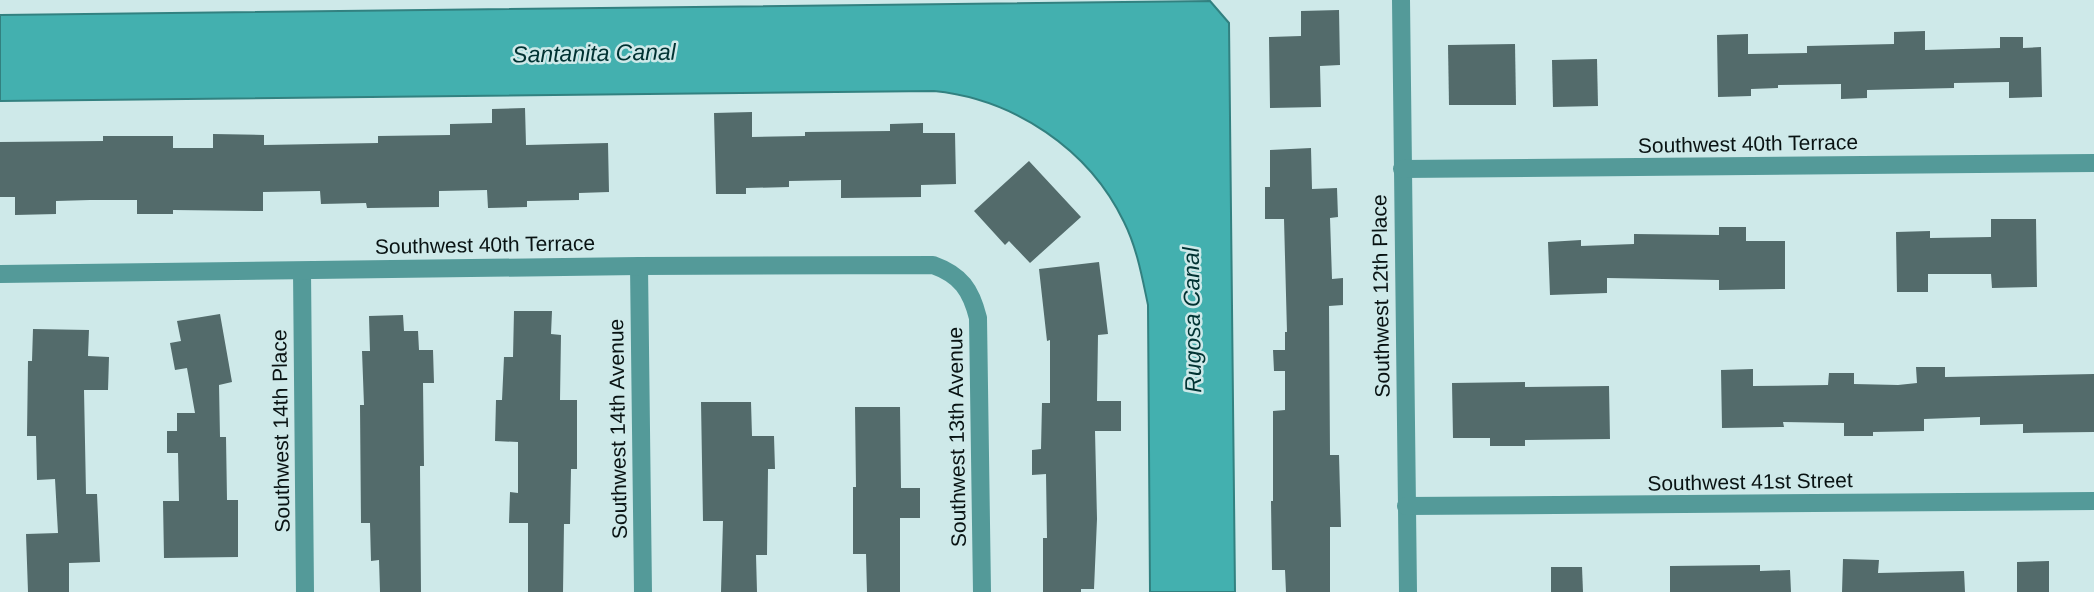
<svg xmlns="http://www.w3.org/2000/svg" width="2094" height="592" viewBox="0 0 2094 592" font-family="Arial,sans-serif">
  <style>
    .water { fill: #43b0af; stroke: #328180; stroke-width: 2 }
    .building { fill: #536b6b }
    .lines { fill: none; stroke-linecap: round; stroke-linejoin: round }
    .minor { stroke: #549a99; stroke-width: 18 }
    .labels { text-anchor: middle; stroke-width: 5; stroke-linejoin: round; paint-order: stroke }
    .street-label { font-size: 21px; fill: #091313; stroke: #cee9e9 }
    .water-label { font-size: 23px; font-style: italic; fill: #003232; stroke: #cee9e9 }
  </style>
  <rect width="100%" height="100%" fill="#cee9e9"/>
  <path class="water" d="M 1210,1 L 1229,23 L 1235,592 L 1150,592 L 1148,305 C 1142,277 1137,248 1124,222 C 1089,149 1014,99 934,91 L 0,101 L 0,15 Z"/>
  <g class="building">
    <path d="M 1339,10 L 1340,65 L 1320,66 L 1321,107 L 1270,108 L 1269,37 L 1301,36 L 1301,11 Z"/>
    <path d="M 1925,31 L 1925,50 L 2000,48 L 2000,37 L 2023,37 L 2023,48 L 2041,47 L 2042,97 L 2009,98 L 2009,82 L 1954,83 L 1954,88 L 1867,90 L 1867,98 L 1841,99 L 1841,84 L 1778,85 L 1778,88 L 1751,89 L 1751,96 L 1718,97 L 1717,35 L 1748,34 L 1748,54 L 1807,53 L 1807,46 L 1894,44 L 1894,32 Z"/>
    <path d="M 1515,44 L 1516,105 L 1449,105 L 1448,45 Z"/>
    <path d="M 1597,59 L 1598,106 L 1553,107 L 1552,60 Z"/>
    <path d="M 525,108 L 526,145 L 608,143 L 609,192 L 579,193 L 579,200 L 527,201 L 527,207 L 488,208 L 487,190 L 439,191 L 439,207 L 367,208 L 366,203 L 321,204 L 320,191 L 263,192 L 263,211 L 173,210 L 173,214 L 137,214 L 137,200 L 90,200 L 56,201 L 56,214 L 15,215 L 15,197 L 0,197 L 0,142 L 103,141 L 103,136 L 173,136 L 173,148 L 213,148 L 213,134 L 264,135 L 264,145 L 378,143 L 378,136 L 450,135 L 450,124 L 492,123 L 492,109 Z"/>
    <path d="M 752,112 L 752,137 L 805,136 L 805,132 L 890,131 L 890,124 L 923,123 L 923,133 L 955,133 L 956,184 L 921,185 L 921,197 L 841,198 L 841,180 L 789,181 L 789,187 L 746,188 L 746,194 L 716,194 L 714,113 Z"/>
    <path d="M 1311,148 L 1312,189 L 1337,188 L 1338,217 L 1330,218 L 1332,279 L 1343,278 L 1343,305 L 1329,306 L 1330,455 L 1339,455 L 1341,527 L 1330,527 L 1330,592 L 1286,592 L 1285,570 L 1272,570 L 1271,501 L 1273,501 L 1273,411 L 1285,410 L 1285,371 L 1274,371 L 1273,350 L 1285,350 L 1285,332 L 1287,332 L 1284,219 L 1265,219 L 1265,187 L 1270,187 L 1270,150 Z"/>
    <path d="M 1029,161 L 1081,217 L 1030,263 L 1009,241 L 1005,245 L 974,211 Z"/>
    <path d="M 1991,219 L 2036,219 L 2037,287 L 1992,288 L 1991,274 L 1928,274 L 1928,292 L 1897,292 L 1896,232 L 1930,231 L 1930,238 L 1991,237 Z"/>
    <path d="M 1719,227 L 1746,227 L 1746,241 L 1785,241 L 1785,289 L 1719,290 L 1719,280 L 1607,278 L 1607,293 L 1550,295 L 1548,242 L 1581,240 L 1581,246 L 1634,244 L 1634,234 L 1719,235 Z"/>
    <path d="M 1099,262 L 1108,334 L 1098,335 L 1097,401 L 1121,401 L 1121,431 L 1095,431 L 1097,519 L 1094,589 L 1081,589 L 1081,592 L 1043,592 L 1043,538 L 1047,538 L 1046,474 L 1032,475 L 1032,450 L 1041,449 L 1042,403 L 1050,403 L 1050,340 L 1047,341 L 1039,269 Z"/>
    <path d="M 514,311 L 552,311 L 551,334 L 561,335 L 560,400 L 577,400 L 577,469 L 571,469 L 570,524 L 564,524 L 563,592 L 528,592 L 528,523 L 509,523 L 510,492 L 518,493 L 518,442 L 495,441 L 496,400 L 502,400 L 504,357 L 513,357 Z"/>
    <path d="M 220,314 L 232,382 L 219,385 L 220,437 L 226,437 L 227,500 L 238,500 L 238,557 L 164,558 L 163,501 L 179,501 L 178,453 L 167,453 L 167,431 L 177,431 L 177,413 L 195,413 L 187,368 L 175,370 L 170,343 L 181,341 L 177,321 Z"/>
    <path d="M 403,315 L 404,331 L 418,331 L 419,350 L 433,350 L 434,383 L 423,383 L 424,466 L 420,466 L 421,592 L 380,592 L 379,560 L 371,561 L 370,523 L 361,523 L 360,405 L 364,405 L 362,351 L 370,351 L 369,316 Z"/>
    <path d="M 33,329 L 89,330 L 88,356 L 109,357 L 108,390 L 84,390 L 86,494 L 97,494 L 100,562 L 69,563 L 69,592 L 28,592 L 26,534 L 58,533 L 55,479 L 37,480 L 36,436 L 27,436 L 28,361 L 32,361 Z"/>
    <path d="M 1916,367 L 1945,367 L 1945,377 L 2094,374 L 2094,432 L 2023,433 L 2023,424 L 1980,425 L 1980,417 L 1924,419 L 1924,431 L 1873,432 L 1873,436 L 1844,436 L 1844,423 L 1783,422 L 1784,427 L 1722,428 L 1721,370 L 1753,369 L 1753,386 L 1828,385 L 1829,373 L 1854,373 L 1854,384 L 1898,385 L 1917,383 Z"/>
    <path d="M 1525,382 L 1525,387 L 1609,386 L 1610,439 L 1525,440 L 1525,446 L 1490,446 L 1490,438 L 1453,438 L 1452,383 Z"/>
    <path d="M 701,402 L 751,402 L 752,436 L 774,436 L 775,469 L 768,469 L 767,555 L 756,555 L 757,592 L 721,592 L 723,521 L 703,521 Z"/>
    <path d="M 855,407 L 900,407 L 901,488 L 920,488 L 920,518 L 900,518 L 900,592 L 867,592 L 866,554 L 853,554 L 853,487 L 856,487 Z"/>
    <path d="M 1843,559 L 1879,560 L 1878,573 L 1964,571 L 1965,592 L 1842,592 Z"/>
    <path d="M 2049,561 L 2049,592 L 2017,592 L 2017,562 Z"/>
    <path d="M 1760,565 L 1760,571 L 1790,570 L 1791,592 L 1670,592 L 1670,566 Z"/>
    <path d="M 1551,567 L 1582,567 L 1583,592 L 1551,592 Z"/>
  </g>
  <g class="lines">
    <g class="minor">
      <path d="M 1401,0 L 1408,592"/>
      <path d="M 1402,169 L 2094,163"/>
      <path d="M 639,266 L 643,592"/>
      <path d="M 302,271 L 305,592"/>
      <path d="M 0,274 L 639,266 L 933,265 C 961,275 971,290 978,318 L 982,592"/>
      <path d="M 1406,506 L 2094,501"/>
    </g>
  </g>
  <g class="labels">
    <g class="street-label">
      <text transform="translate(1748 144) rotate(-1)" y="7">Southwest 40th Terrace</text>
      <text transform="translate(485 245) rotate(-1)" y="7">Southwest 40th Terrace</text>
      <text transform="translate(1381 296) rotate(-91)" y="7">Southwest 12th Place</text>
      <text transform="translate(618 429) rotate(-91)" y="7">Southwest 14th Avenue</text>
      <text transform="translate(281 431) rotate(-91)" y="7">Southwest 14th Place</text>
      <text transform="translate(957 437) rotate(-91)" y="7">Southwest 13th Avenue</text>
      <text transform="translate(1750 482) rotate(-1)" y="7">Southwest 41st Street</text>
    </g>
    <g class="water-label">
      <text transform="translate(594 53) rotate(-1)" y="8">Santanita Canal</text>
      <text transform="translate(1192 320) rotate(-91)" y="8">Rugosa Canal</text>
    </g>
  </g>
</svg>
